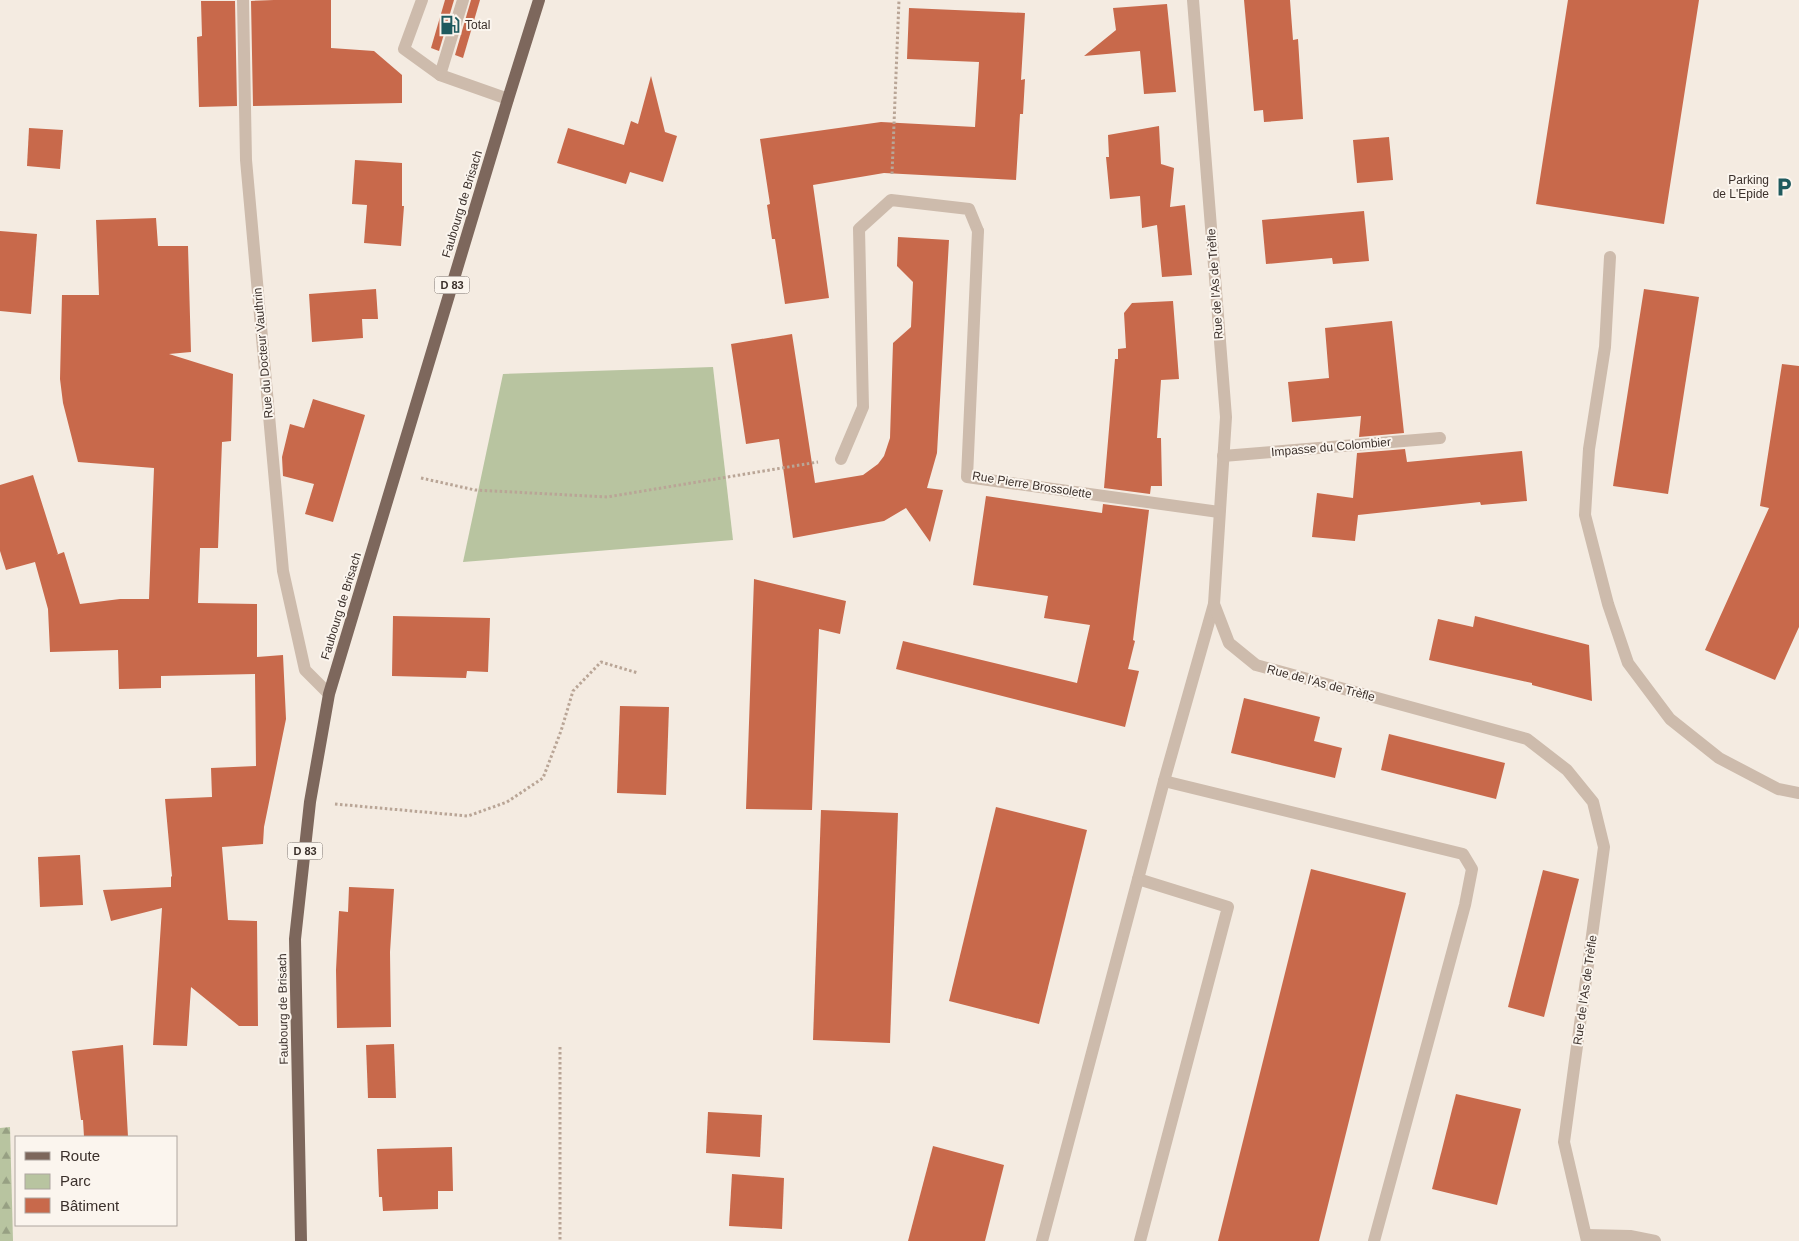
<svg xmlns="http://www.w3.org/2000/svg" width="1799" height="1241" viewBox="0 0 1799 1241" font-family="Arial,sans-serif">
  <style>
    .green { fill: #b8c4a0 }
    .forest { fill: url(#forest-firs) }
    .building { fill: #c8694b }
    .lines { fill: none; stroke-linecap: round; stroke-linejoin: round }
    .path { stroke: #b9a596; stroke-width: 3; stroke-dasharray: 2.5 2.5; stroke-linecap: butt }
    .service { stroke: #cdbbac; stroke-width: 12 }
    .minor { stroke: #cdbbac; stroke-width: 12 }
    .primary { stroke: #7d675c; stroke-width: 12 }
    .labels { text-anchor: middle; stroke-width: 4; stroke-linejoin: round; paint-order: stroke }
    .shield { fill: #fbf5ee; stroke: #756b66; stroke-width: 1 }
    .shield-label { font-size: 11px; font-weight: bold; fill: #3b302b }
    .poi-label { font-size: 12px; fill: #3b302b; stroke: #fbf5ee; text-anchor: start }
    .street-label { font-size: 12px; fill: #3b302b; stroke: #fbf5ee }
  </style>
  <defs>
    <pattern id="forest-firs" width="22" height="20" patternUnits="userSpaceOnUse" patternTransform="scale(1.25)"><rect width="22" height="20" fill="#b8c4a0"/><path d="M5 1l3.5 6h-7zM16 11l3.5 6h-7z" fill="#97a083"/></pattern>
  </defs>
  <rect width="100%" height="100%" fill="#f4ebe1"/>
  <path class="green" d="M 713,367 L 733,540 L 463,562 L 503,374 Z"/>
  <path class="forest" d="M 10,1127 L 13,1241 L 0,1241 L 0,1128 Z"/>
  <g class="building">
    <path d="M 274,0 L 331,0 L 331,48 L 374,51 L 402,75 L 402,103 L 253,106 L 251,1 Z"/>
    <path d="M 445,0 L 454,0 L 439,51 L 431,48 Z"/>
    <path d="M 471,0 L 480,0 L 463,58 L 455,55 Z"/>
    <path d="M 1244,0 L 1290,0 L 1293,40 L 1298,39 L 1303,119 L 1264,122 L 1263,110 L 1254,111 Z"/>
    <path d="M 1568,0 L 1699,0 L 1664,224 L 1536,204 Z"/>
    <path d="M 201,1 L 235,1 L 237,106 L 199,107 L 197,37 L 202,36 Z"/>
    <path d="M 1167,4 L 1176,92 L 1144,94 L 1140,51 L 1084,56 L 1116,30 L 1113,8 Z"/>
    <path d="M 909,8 L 1025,13 L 1021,80 L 1025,79 L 1023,114 L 1020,114 L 1016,180 L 884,173 L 813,185 L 829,298 L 785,304 L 775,239 L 772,239 L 767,205 L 770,204 L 760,139 L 881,122 L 975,127 L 979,62 L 907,59 Z"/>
    <path d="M 651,76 L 665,132 L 677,136 L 663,182 L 630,172 L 626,184 L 557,163 L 568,128 L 624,145 L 631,121 L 638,124 Z"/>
    <path d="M 1159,126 L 1161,164 L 1174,168 L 1170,207 L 1185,205 L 1192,275 L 1162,277 L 1157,225 L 1142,228 L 1140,196 L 1110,199 L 1106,157 L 1109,157 L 1108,135 Z"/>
    <path d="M 29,128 L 63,130 L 60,169 L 27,166 Z"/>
    <path d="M 1389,137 L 1393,180 L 1357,183 L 1353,140 Z"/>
    <path d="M 355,160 L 402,163 L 402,206 L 404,206 L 401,246 L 364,243 L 367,205 L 352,204 Z"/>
    <path d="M 1364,211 L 1369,261 L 1333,264 L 1332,258 L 1266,264 L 1262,220 Z"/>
    <path d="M 156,218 L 158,246 L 188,246 L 191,352 L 169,354 L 233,374 L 231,441 L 222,442 L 218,548 L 200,548 L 198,603 L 257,604 L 257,657 L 283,655 L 286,719 L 264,827 L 263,844 L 222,847 L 228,920 L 257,921 L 258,1026 L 239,1026 L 191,987 L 187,1046 L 153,1045 L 162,908 L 111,921 L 103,890 L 171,887 L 171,877 L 172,876 L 165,799 L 212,797 L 211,768 L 256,766 L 255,674 L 161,676 L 161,688 L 119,689 L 118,650 L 50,652 L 48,609 L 35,562 L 6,570 L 0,551 L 0,485 L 33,475 L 58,554 L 56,555 L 64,552 L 80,604 L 120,599 L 149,599 L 154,468 L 78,462 L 63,403 L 60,379 L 62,295 L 99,295 L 96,220 Z"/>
    <path d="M 0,231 L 37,234 L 31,314 L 0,311 Z"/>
    <path d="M 898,237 L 949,240 L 937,453 L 927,488 L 943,490 L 930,542 L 906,508 L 884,521 L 793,538 L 779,439 L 746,444 L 731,344 L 792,334 L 815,483 L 863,475 L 878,464 L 884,456 L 890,438 L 893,343 L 911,327 L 913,282 L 897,266 Z"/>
    <path d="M 376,289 L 378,319 L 362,319 L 363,338 L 312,342 L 309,294 Z"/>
    <path d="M 1644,289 L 1699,297 L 1668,494 L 1613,486 Z"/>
    <path d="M 1173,301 L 1179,379 L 1161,380 L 1157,438 L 1161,438 L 1162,486 L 1151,486 L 1150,494 L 1104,488 L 1115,359 L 1118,359 L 1118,349 L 1126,348 L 1124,313 L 1132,303 Z"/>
    <path d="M 1392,321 L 1404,433 L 1359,437 L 1361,416 L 1292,422 L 1288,382 L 1329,378 L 1325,328 Z"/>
    <path d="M 1782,364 L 1799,366 L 1799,627 L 1775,680 L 1705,650 L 1769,508 L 1760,506 Z"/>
    <path d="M 313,399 L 365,415 L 333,522 L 305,514 L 314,484 L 283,476 L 282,457 L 290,424 L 304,428 Z"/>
    <path d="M 1405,449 L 1407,462 L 1522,451 L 1527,501 L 1481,505 L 1480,502 L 1358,515 L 1355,541 L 1312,537 L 1317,493 L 1353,498 L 1357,453 Z"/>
    <path d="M 986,496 L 1102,513 L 1103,504 L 1149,510 L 1133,640 L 1135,641 L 1128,669 L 1139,671 L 1125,727 L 896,669 L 903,641 L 1077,683 L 1090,625 L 1044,618 L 1048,596 L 973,585 Z"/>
    <path d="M 754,579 L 846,601 L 840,634 L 819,629 L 812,810 L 746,809 Z"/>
    <path d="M 393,616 L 490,618 L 488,672 L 467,671 L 466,678 L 392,676 Z"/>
    <path d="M 1475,616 L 1589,645 L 1592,701 L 1532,685 L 1532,683 L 1429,660 L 1438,619 L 1473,627 Z"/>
    <path d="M 1244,698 L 1320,717 L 1314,741 L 1342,748 L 1335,778 L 1231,753 Z"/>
    <path d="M 620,706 L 669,707 L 666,795 L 617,793 Z"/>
    <path d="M 1389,734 L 1505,763 L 1496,799 L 1381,770 Z"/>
    <path d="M 996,807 L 1087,830 L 1039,1024 L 949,1001 Z"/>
    <path d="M 821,810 L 898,813 L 890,1043 L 813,1040 Z"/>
    <path d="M 80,855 L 83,905 L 40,907 L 38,857 Z"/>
    <path d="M 1311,869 L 1406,893 L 1319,1241 L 1218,1241 Z"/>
    <path d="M 1543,870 L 1579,879 L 1544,1017 L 1508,1007 Z"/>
    <path d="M 349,887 L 394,889 L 390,952 L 391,1027 L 337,1028 L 336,970 L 339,911 L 348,912 Z"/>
    <path d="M 394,1044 L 396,1098 L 368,1098 L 366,1045 Z"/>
    <path d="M 123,1045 L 128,1137 L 84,1137 L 83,1120 L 81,1120 L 72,1051 Z"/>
    <path d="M 1456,1094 L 1521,1109 L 1497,1205 L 1432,1189 Z"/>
    <path d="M 708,1112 L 762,1115 L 760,1157 L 706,1153 Z"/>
    <path d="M 933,1146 L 1004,1165 L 985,1241 L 908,1241 Z"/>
    <path d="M 452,1147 L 453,1191 L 438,1191 L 438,1209 L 383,1211 L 382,1197 L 379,1197 L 377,1149 Z"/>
    <path d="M 732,1174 L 784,1178 L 782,1229 L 729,1226 Z"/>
  </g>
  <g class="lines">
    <g class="path">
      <path d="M 892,174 L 899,0"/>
      <path d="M 421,478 L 475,490 L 607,497 L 818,462"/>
      <path d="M 335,804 L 468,816 L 507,802 L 543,778 L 561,731 L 573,691 L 601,662 L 638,673"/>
      <path d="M 560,1047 L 560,1241"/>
    </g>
    <g class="service">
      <path d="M 422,0 L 404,49 L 440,75 L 508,99"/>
      <path d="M 440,75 L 463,0"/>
      <path d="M 1610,257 L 1605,347 L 1589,449 L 1585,515 L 1608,604 L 1628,663 L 1670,719 L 1719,758 L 1778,789 L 1799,793"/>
      <path d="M 841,459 L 863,407 L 859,229 L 891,200 L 969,209 L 978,231"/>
      <path d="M 1164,781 L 1463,854 L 1472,869 L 1465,905 L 1374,1241"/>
      <path d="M 1138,879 L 1228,907 L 1140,1241"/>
      <path d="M 1042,1241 L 1164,781 L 1214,604"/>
    </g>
    <g class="minor">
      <path d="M 243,0 L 246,160 L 283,571 L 305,670 L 329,694"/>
      <path d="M 1193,0 L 1226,417 L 1214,604 L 1229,643 L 1256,665 L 1527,739 L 1567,770 L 1593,802 L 1604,847 L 1564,1142 L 1587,1241"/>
      <path d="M 978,231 L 967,477 L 1219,512"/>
      <path d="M 1223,456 L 1440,438"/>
      <path d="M 1586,1235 L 1630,1236 L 1655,1241"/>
    </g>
    <path class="primary" d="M 301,1241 L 295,939 L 310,802 L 329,694 L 508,99 L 539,0"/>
  </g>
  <defs>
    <symbol id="fuel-bare" viewBox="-9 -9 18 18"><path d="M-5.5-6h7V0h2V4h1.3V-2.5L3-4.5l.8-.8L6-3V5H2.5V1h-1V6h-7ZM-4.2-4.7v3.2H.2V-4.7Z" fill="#1f5a5e" stroke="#fbf5ee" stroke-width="2.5" paint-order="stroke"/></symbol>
    <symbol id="parking-bare" viewBox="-9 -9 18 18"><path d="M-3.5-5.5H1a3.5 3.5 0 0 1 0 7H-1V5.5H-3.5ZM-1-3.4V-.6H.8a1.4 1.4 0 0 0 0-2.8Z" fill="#1f5a5e" stroke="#fbf5ee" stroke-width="2.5" paint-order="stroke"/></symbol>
  </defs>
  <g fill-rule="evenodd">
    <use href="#fuel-bare" x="436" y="11" width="28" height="28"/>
    <use href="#parking-bare" x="1770" y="173" width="28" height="28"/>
  </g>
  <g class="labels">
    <g class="shield">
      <rect x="434.5" y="276.5" width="35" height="17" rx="4"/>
      <rect x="287.5" y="842.5" width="35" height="17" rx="4"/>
    </g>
    <g class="shield-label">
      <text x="452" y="289">D 83</text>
      <text x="305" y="855">D 83</text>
    </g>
    <g class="poi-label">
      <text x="465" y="29">Total</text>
      <text x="1769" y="184" text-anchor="end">Parking<tspan x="1769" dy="14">de L'Epide</tspan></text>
    </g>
    <g class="street-label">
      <text transform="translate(462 204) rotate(-73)" y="4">Faubourg de Brisach</text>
      <text transform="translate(1215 284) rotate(-94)" y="4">Rue de l'As de Trèfle</text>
      <text transform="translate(263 353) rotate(-95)" y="4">Rue du Docteur Vauthrin</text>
      <text transform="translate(1331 447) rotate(-5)" y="4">Impasse du Colombier</text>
      <text transform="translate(1032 485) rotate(9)" y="4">Rue Pierre Brossolette</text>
      <text transform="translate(341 606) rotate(-73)" y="4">Faubourg de Brisach</text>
      <text transform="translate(1321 683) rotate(15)" y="4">Rue de l'As de Trèfle</text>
      <text transform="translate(1585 990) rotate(-82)" y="4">Rue de l'As de Trèfle</text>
      <text transform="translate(283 1009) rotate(-91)" y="4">Faubourg de Brisach</text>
    </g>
  </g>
  <rect x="15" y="1136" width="162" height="90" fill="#fbf5ee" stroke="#aea6a0"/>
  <rect x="25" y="1152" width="25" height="8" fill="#7d675c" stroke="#aea6a0"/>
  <text x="60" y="1161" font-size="15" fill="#3b302b">Route</text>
  <rect x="25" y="1174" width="25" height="15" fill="#b8c4a0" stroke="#aea6a0"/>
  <text x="60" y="1186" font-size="15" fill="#3b302b">Parc</text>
  <rect x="25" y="1198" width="25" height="15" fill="#c8694b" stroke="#aea6a0"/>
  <text x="60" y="1211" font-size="15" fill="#3b302b">Bâtiment</text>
</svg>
